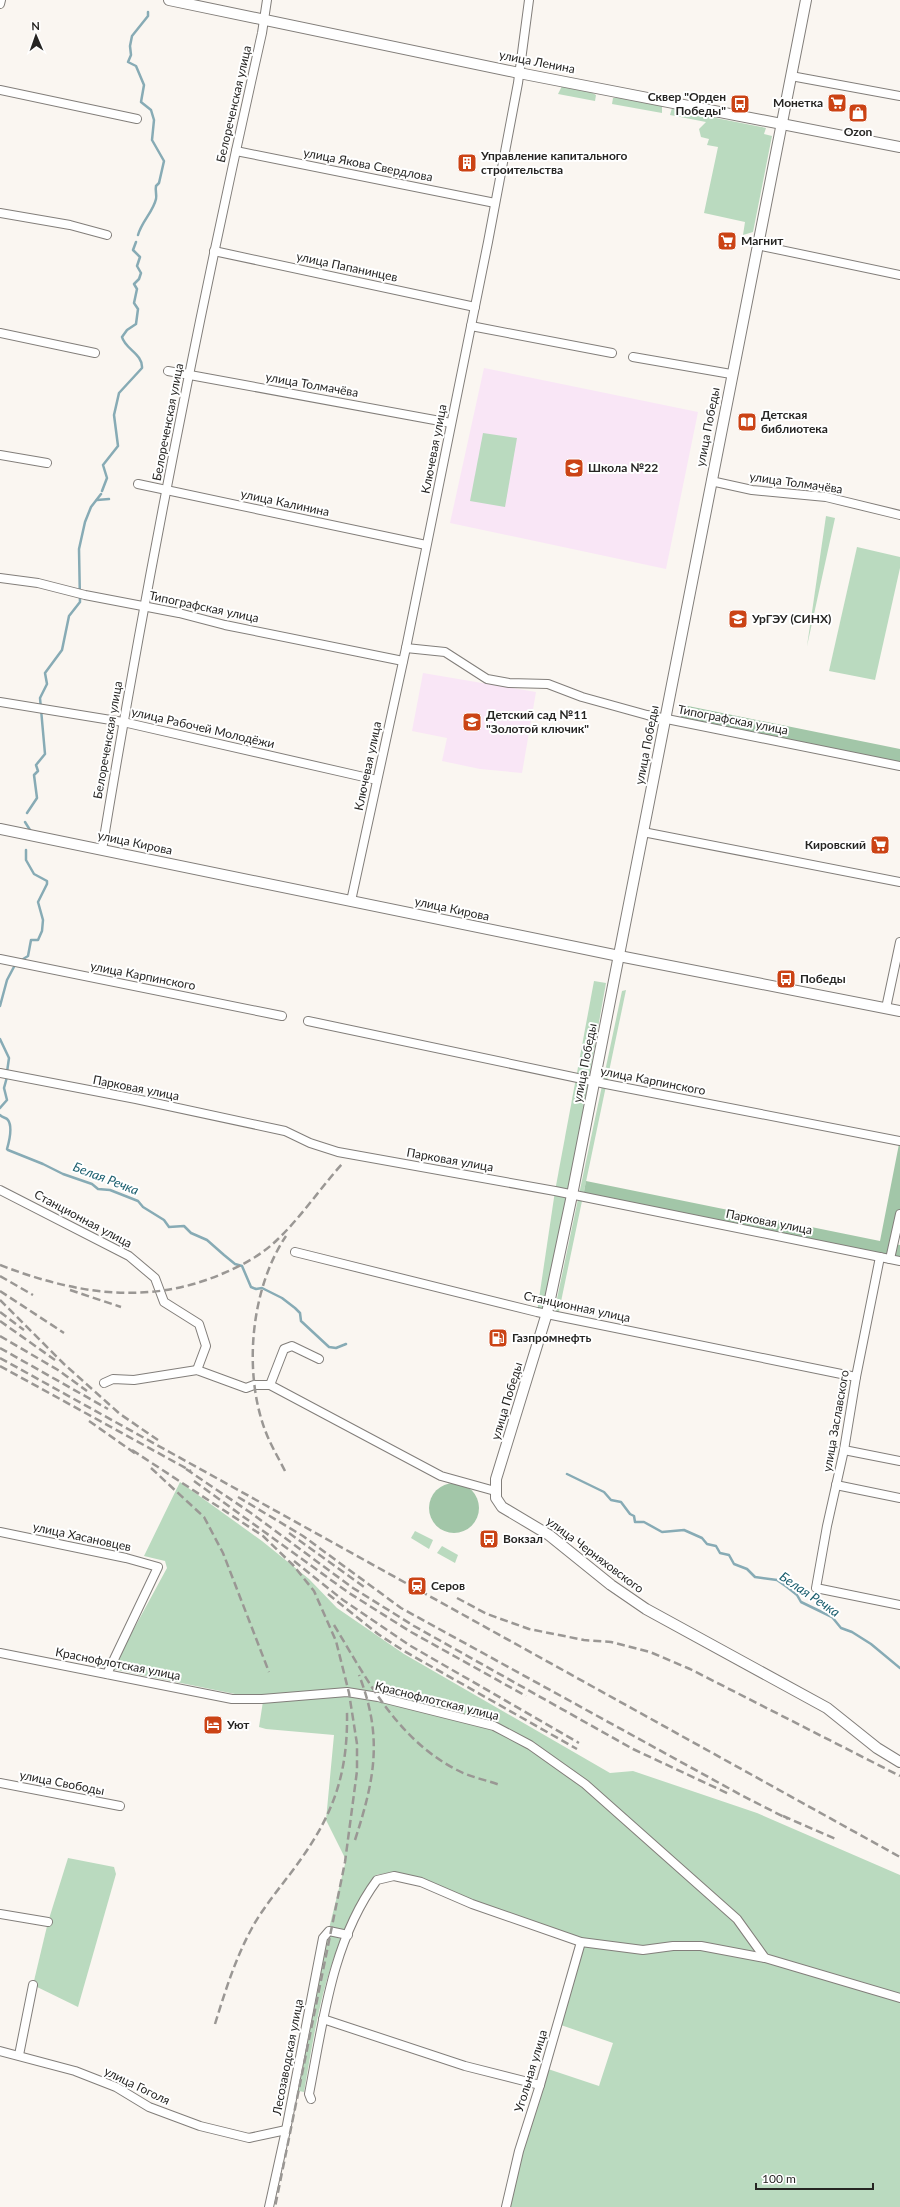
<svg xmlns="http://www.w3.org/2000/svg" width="900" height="2207" viewBox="0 0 900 2207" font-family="Lato,sans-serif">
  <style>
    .education { fill: #f9e6f6 }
    .green { fill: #badabf }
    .forest { fill: #a2c6a8 }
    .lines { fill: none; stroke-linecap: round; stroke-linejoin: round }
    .stream { stroke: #87abb5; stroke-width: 2.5 }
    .minor-casing { stroke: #827e7a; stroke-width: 10 }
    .major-casing { stroke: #827e7a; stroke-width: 12 }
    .minor { stroke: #fff; stroke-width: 8 }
    .major { stroke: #fff; stroke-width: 10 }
    .rail { stroke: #9a9794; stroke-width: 2.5; stroke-dasharray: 8 4; stroke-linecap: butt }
    .labels { text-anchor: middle; stroke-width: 4; stroke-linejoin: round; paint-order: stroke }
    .street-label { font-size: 12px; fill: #262523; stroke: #fff }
    .poi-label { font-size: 12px; font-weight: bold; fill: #262523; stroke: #fff; text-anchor: start }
    .water-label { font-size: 13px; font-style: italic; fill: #1a5e6e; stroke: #fff }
  </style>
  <rect width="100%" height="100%" fill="#faf6f1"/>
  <g class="education">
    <path d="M 484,368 L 698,412 L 666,569 L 450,523 Z"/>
    <path d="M 423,673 L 536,692 L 522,773 L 480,769 L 442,761 L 447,738 L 412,731 Z"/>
  </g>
  <g class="green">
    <path d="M 562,86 L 585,89 L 596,95 L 595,101 L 558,94 Z"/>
    <path d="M 627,97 L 662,104 L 662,113 L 612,104 L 613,98 Z"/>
    <path d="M 676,106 L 711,113 L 716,118 L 766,128 L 764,134 L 772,136 L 753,232 L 743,235 L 745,222 L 704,213 L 718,147 L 707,145 L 709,139 L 701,137 L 699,129 L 706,122 L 670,115 L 672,108 Z"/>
    <path d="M 483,433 L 517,438 L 505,507 L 470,501 Z"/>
    <path d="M 826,516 L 835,518 L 807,646 Z"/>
    <path d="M 857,547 L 900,557 L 900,568 L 875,680 L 829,671 Z"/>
    <path d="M 594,981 L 606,983 L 570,1184 L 542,1312 L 537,1312 L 555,1191 Z"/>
    <path d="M 626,990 L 558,1316 L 555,1308 L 622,991 Z"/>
    <path d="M 180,1482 L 262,1541 L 309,1579 L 337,1608 L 404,1654 L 610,1773 L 633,1771 L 757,1813 L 900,1875 L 900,2207 L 506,2207 L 545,2068 L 599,2086 L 613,2043 L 558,2024 L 581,1942 L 472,1904 L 419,1877 L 393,1872 L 376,1875 C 329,1939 317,2016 304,2092 L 294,2090 L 310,2005 L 346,1860 L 326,1820 L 334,1735 L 266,1729 L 259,1727 L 264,1695 L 235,1694 L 112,1669 L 167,1568 L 165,1561 L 144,1556 Z"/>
    <path d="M 415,1531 L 433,1540 L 429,1549 L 411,1538 Z"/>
    <path d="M 442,1546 L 458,1555 L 455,1563 L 437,1553 Z"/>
    <path d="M 68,1858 L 114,1867 L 116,1874 L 78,2007 L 33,1985 L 48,1922 Z"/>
  </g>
  <g class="forest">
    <path d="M 683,705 L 900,749 L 900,766 L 680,722 Z"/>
    <path d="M 900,1139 L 900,1209 L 894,1244 L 900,1245 L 900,1261 L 583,1197 L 586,1181 L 880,1241 Z"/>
    <circle cx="454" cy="1508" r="25"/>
  </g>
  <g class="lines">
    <g class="stream">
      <path d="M 138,235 C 142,221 153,212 156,199 C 157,195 155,191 156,186 L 159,183 L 164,161 L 152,140 L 154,120 L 151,110 L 141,102 L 144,85 L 136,66 L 128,62 L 131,55 L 130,46 L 132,36 L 148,16 L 148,12"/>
      <path d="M 102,491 L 107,478 L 103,465 L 118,446 L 114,415 L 119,393 L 142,368 C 143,354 125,349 122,337 L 127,330 L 136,324 L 138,309 L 134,303 L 137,289 L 134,284 L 139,279 L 141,273 L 137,266 L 140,257 L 133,250 L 136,242"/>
      <path d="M 97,500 L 109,499"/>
      <path d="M 27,813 L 37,798 L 34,775 L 38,771 L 36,765 L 45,754 L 40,698 L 47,684 L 45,673 L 62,650 L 69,616 L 80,602 L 79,549 L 85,522 L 91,507 L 101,494"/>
      <path d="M 25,822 L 30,830"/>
      <path d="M 20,961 L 28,956 L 31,940 L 38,940 L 42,931 L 43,920 L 38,902 L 47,884 L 47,881 L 34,874 L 26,860 L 26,850"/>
      <path d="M 0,1006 L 7,980 L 16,963"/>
      <path d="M 0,1039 L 9,1058 L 7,1072"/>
      <path d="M 0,1108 L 7,1100 L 4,1088 L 7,1077"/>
      <path d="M 0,1115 C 2,1118 6,1117 8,1120 C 13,1127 9,1142 7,1149 L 8,1150 L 43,1164 L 63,1174 L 92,1184 L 98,1189 L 110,1190 L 138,1201 L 143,1207 L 164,1220 L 169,1227 L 184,1226 L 191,1233 L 207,1240 L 224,1255 L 235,1264 L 242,1266 L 251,1287 L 256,1289 L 262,1288 L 282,1298 L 295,1308 L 300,1313 L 301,1321 L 329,1347 L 336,1348 L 346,1344"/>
      <path d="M 567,1474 L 604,1492 L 611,1500 L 621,1502 L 630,1514 L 634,1516 L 635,1522 L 644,1522 L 662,1532 L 684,1530 L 702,1538 L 707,1544 L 716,1546 L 720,1553 L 729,1555 L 734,1564 L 747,1569 L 755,1577 L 777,1580 L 787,1587 L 797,1595 L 801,1602 L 832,1617 L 841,1628 L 852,1632 L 871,1644 L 900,1668"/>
    </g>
    <defs>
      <g id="minor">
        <path d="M 0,4 L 1,0"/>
        <path d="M 791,76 L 900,96"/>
        <path d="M 0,90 L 137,119"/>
        <path d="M 236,151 L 495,203"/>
        <path d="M 0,213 L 70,225 L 107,235"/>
        <path d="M 757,245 L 900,275"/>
        <path d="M 214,251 L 475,307"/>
        <path d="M 471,326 L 612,353"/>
        <path d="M 0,333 L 95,353"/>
        <path d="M 633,357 L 731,374"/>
        <path d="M 168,371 L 451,423"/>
        <path d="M 0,455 L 47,463"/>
        <path d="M 711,481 L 752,490 L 826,497 L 900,515"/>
        <path d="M 138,484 L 426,545"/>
        <path d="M 0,578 L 38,583 L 85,595 L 179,613 L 225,625 L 403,661"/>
        <path d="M 406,648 L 445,652 L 487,679 L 509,683 L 548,684 L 582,697 L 647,715 L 900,766"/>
        <path d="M 0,702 L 123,722 L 377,780"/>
        <path d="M 643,832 L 900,882"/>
        <path d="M 102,850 C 147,576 201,304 262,33 L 267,0"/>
        <path d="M 351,901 L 406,648 L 488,242 L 518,83 L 529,0"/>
        <path d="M 0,959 L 282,1016"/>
        <path d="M 886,1008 L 900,942"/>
        <path d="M 308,1021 L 606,1084 L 900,1141"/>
        <path d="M 0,1073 L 136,1099 L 285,1131 L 310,1143 L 338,1152 L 555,1191 L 900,1261"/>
        <path d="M 0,1190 L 129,1256 L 155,1278 L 164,1302 L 199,1324 L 206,1346 L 197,1370"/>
        <path d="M 295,1252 L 537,1312 L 856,1377"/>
        <path d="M 880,1257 L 856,1377 L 844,1450 L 827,1526 L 816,1588 L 900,1605"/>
        <path d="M 890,1259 L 900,1214"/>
        <path d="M 104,1383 L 113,1379 L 134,1380 L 197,1370 L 246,1388 L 254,1385 L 270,1385 L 284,1349 L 292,1346 L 319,1359"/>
        <path d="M 270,1385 L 441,1476 L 495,1491"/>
        <path d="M 844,1450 L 900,1461"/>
        <path d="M 836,1485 L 900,1498"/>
        <path d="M 0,1532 L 126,1558 L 158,1567 L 107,1674"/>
        <path d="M 0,1653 L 232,1699 L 262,1699 L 347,1692 L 378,1697 L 494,1726 L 530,1745 L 585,1784 L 737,1919 L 765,1958 L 900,1998"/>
        <path d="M 0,1783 L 120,1806"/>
        <path d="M 0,1914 L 48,1922"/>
        <path d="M 323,2019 L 465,2066 L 540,2085"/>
        <path d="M 0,2051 L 75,2071 L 116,2087 L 149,2107 L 200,2126 L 249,2138 L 286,2130"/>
        <path d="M 19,2055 L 33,1985"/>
        <path d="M 311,2099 L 309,2094 C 323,2022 332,1941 377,1880 L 394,1876 L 421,1882 L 472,1904 L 581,1942 L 643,1950 L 673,1946 L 701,1946 L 765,1958"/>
        <path d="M 269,2207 L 286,2130 L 323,1938 L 329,1931 L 348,1935"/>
        <path d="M 506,2207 L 519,2151 L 540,2085 L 581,1942"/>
      </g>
      <g id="major">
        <path d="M 169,0 L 519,73 L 900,147"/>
        <path d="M 806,0 L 572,1195 L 547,1313 L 496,1479 L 496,1498 L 502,1507 L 549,1535 L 611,1585 L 646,1609 L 827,1708 L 877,1748 L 900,1762"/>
        <path d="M 0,829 L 619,956 L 900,1011"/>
      </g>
    </defs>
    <use href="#minor" class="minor-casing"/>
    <use href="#major" class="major-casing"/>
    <use href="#minor" class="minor"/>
    <use href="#major" class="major"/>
    <g class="rail">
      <path d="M 0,1265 C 75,1294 149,1306 224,1273 C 243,1265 263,1254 278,1239 C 302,1216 321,1187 343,1163"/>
      <path d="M 0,1276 L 33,1295"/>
      <path d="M 70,1290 L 121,1307"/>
      <path d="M 0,1291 L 64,1333"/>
      <path d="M 0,1300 L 64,1364 L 120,1414 L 158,1440"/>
      <path d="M 0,1312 L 24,1330"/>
      <path d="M 0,1321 L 55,1360"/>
      <path d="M 0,1336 L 58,1370 L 87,1391"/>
      <path d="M 0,1348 L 108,1409"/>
      <path d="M 0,1358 L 900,1857"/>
      <path d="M 0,1366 L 191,1471"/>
      <path d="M 89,1421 L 136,1454"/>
      <path d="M 132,1450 L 263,1536 L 293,1565 L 314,1591 L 336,1641 L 349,1693 L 357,1744 L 357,1771 L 345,1862 L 275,2207"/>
      <path d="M 151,1468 L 204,1517 L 223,1553 L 269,1672"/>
      <path d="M 186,1469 L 251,1513 L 353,1588 L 414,1626 L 633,1749 L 729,1794"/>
      <path d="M 285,1471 C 278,1457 270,1444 265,1430 C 243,1371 251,1288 286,1236"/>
      <path d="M 194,1481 L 349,1593 L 411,1632 L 526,1696"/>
      <path d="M 238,1497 L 303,1536 L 401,1608 L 741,1795 L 788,1819"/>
      <path d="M 289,1533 L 367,1589"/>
      <path d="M 294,1561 L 343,1600 L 409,1645 L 579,1743"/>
      <path d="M 328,1594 L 378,1634 L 404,1651 L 577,1749"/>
      <path d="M 457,1598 L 487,1614 L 529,1629 L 584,1640 L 611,1642 L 650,1652 L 690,1669 L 900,1776"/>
      <path d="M 334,1625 C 368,1681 397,1739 457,1770 C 470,1777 486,1780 500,1785"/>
      <path d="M 783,1816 L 838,1840"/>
      <path d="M 355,1840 C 375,1778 383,1737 359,1675"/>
      <path d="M 215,2024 C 225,1992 235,1959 252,1928 C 265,1904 285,1882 301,1859 C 335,1811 348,1771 347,1712"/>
    </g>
  </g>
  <defs>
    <symbol id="supermarket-square" viewBox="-11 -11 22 22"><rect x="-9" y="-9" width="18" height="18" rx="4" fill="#cb4315" stroke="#fff"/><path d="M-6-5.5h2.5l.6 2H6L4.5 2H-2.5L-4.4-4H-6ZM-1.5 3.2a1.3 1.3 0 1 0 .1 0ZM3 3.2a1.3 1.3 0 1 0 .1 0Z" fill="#fff"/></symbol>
    <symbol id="bus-square" viewBox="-11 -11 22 22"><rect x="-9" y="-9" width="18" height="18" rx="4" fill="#cb4315" stroke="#fff"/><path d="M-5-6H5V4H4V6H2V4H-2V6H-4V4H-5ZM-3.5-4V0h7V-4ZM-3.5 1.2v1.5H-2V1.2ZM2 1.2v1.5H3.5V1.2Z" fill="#fff"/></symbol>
    <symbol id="shop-square" viewBox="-11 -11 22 22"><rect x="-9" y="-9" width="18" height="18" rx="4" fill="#cb4315" stroke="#fff"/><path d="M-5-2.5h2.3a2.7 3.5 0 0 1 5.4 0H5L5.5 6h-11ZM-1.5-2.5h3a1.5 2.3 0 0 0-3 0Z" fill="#fff"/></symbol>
    <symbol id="building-square" viewBox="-11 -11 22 22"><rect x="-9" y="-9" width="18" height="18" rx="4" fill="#cb4315" stroke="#fff"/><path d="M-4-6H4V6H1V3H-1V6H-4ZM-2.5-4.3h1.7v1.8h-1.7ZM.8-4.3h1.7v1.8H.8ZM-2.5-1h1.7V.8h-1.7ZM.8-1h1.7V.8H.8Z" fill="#fff"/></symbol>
    <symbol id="library-square" viewBox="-11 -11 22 22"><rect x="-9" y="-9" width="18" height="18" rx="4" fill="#cb4315" stroke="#fff"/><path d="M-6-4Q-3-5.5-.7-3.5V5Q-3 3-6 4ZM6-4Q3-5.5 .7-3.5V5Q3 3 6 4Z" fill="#fff"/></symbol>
    <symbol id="school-square" viewBox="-11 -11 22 22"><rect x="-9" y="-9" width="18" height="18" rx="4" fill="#cb4315" stroke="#fff"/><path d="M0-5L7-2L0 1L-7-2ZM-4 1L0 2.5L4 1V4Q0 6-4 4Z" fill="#fff"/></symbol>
    <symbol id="university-square" viewBox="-11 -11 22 22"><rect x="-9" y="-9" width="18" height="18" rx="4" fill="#cb4315" stroke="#fff"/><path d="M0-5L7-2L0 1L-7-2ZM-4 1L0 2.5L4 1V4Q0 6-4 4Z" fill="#fff"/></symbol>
    <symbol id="fuel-square" viewBox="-11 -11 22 22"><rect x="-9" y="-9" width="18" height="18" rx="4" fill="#cb4315" stroke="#fff"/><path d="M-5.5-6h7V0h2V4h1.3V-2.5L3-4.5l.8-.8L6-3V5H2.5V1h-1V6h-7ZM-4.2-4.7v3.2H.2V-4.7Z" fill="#fff"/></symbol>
    <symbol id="station-square" viewBox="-11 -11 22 22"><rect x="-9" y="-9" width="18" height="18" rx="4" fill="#cb4315" stroke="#fff"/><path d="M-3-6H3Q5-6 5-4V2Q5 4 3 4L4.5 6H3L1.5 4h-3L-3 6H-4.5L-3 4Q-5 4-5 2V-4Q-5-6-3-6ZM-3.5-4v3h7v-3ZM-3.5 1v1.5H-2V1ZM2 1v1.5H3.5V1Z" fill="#fff"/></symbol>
    <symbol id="hotel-square" viewBox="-11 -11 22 22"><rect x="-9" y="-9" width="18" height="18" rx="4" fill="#cb4315" stroke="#fff"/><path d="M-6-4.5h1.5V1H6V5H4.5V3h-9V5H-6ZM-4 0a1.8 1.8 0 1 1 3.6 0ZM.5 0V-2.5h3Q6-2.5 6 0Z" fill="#fff"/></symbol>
  </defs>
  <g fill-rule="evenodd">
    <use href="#supermarket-square" x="826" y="92" width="22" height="22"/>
    <use href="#bus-square" x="729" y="93" width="22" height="22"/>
    <use href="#shop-square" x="847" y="102" width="22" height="22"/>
    <use href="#building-square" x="456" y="152" width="22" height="22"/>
    <use href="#supermarket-square" x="716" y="230" width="22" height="22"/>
    <use href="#library-square" x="736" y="411" width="22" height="22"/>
    <use href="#school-square" x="563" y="457" width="22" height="22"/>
    <use href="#university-square" x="727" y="608" width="22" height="22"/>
    <use href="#school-square" x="461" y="711" width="22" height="22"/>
    <use href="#supermarket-square" x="869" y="834" width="22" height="22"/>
    <use href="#bus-square" x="775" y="968" width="22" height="22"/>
    <use href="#fuel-square" x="487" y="1327" width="22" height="22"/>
    <use href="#bus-square" x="478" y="1528" width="22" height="22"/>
    <use href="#station-square" x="406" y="1575" width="22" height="22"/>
    <use href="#hotel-square" x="202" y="1714" width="22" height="22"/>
  </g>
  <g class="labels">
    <g class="street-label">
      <text transform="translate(537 62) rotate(11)" y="4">улица Ленина</text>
      <text transform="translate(234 104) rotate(-77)" y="4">Белореченская улица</text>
      <text transform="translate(368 165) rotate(11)" y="4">улица Якова Свердлова</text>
      <text transform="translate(347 267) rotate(12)" y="4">улица Папанинцев</text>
      <text transform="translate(312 385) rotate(10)" y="4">улица Толмачёва</text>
      <text transform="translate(168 422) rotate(-79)" y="4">Белореченская улица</text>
      <text transform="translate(708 427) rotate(-79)" y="4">улица Победы</text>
      <text transform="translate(434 449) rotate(-79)" y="4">Ключевая улица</text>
      <text transform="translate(796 483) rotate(8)" y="4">улица Толмачёва</text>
      <text transform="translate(285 503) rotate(12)" y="4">улица Калинина</text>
      <text transform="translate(204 607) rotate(12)" y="4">Типографская улица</text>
      <text transform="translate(733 720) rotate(11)" y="4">Типографская улица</text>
      <text transform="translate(203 728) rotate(13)" y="4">улица Рабочей Молодёжи</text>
      <text transform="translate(108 740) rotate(-80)" y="4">Белореченская улица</text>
      <text transform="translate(647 745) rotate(-79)" y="4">улица Победы</text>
      <text transform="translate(368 766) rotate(-78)" y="4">Ключевая улица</text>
      <text transform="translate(135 843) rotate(12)" y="4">улица Кирова</text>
      <text transform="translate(452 909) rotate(12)" y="4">улица Кирова</text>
      <text transform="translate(143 976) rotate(11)" y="4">улица Карпинского</text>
      <text transform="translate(585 1063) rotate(-79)" y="4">улица Победы</text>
      <text transform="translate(653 1081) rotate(11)" y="4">улица Карпинского</text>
      <text transform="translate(136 1088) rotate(11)" y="4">Парковая улица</text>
      <text transform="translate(450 1160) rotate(10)" y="4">Парковая улица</text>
      <text transform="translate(83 1219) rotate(28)" y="4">Станционная улица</text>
      <text transform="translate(769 1222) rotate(11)" y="4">Парковая улица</text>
      <text transform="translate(577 1307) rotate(12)" y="4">Станционная улица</text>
      <text transform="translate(507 1401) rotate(-73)" y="4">улица Победы</text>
      <text transform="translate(836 1421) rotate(-80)" y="4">улица Заславского</text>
      <text transform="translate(82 1537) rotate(12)" y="4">улица Хасановцев</text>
      <text transform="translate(595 1555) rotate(37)" y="4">улица Черняховского</text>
      <text transform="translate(118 1664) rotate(11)" y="4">Краснофлотская улица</text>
      <text transform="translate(437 1701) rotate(14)" y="4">Краснофлотская улица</text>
      <text transform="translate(62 1783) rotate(11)" y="4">улица Свободы</text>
      <text transform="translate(288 2057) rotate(-79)" y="4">Лесозаводская улица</text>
      <text transform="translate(531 2071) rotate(-73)" y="4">Угольная улица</text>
      <text transform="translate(137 2086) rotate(26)" y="4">улица Гоголя</text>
    </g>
    <g class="poi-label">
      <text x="726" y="101" text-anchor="end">Сквер "Орден<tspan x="726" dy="14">Победы"</tspan></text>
      <text x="823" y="107" text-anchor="end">Монетка</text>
      <text x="858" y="136" text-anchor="middle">Ozon</text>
      <text x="481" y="160">Управление капитального<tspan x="481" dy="14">строительства</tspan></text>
      <text x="741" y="245">Магнит</text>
      <text x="761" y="419">Детская<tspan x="761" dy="14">библиотека</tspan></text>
      <text x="588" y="472">Школа №22</text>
      <text x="752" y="623">УрГЭУ (СИНХ)</text>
      <text x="486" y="719">Детский сад №11<tspan x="486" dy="14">"Золотой ключик"</tspan></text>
      <text x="866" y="849" text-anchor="end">Кировский</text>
      <text x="800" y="983">Победы</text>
      <text x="512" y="1342">Газпромнефть</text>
      <text x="503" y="1543">Вокзал</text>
      <text x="431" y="1590">Серов</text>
      <text x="227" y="1729">Уют</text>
    </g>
    <g class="water-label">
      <text transform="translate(106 1178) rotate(21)" y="5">Белая Речка</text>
      <text transform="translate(810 1594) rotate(34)" y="5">Белая Речка</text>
    </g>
  </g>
  <g transform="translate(36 36) rotate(358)" stroke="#ffffff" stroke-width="3" paint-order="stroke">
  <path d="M0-3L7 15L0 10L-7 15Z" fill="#262523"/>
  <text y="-6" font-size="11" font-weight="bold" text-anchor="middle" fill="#262523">N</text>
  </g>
  <path d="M756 2183v6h117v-6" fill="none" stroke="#262523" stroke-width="2"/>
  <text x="762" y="2183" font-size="12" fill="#262523" stroke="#ffffff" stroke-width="3" paint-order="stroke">100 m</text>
</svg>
